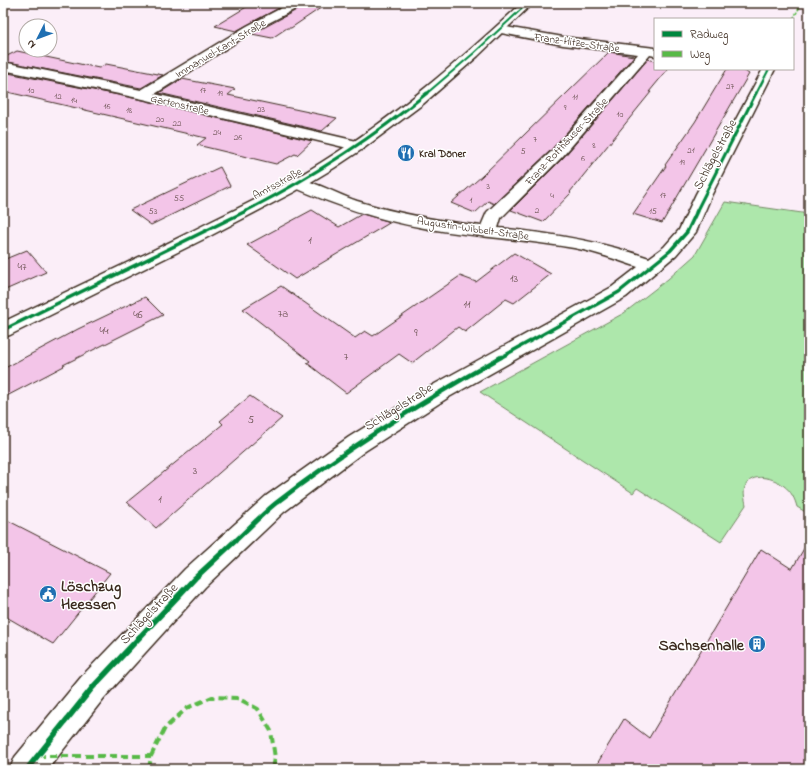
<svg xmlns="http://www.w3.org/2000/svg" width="812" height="772" viewBox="0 0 812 772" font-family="'Indie Flower',sans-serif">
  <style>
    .green { fill: #ade7ab; stroke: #748864 }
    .building { fill: #f3c5e8; stroke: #3b2a1e }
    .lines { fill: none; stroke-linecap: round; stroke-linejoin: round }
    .minor-casing { stroke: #3b2a1e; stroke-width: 3 }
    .tertiary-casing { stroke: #3b2a1e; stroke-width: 3 }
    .minor { fill: #fff; fill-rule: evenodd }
    .tertiary { fill: #fff; fill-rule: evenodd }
    .quiet-far1 { stroke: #58b947; stroke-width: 1.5; stroke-dasharray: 3.5 1.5; stroke-linecap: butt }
    .quiet { stroke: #58b947; stroke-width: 4; stroke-dasharray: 8 4; stroke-linecap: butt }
    .cycleway-far4-casing { stroke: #fff; stroke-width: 3.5 }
    .cycleway-far3-casing { stroke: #fff; stroke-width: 4.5 }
    .cycleway-far2-casing { stroke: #fff; stroke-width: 5.5 }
    .cycleway-far1-casing { stroke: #fff; stroke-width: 7 }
    .cycleway-casing { stroke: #fff; stroke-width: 8 }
    .cycleway-far4 { stroke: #00873e; stroke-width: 2 }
    .cycleway-far3 { stroke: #00873e; stroke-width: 3 }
    .cycleway-far2 { stroke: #00873e; stroke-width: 3.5 }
    .cycleway-far1 { stroke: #00873e; stroke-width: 4.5 }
    .cycleway { stroke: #00873e; stroke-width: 5.5 }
    .labels { text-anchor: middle; stroke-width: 3; stroke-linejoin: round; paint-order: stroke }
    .far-number-label { font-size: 9px; fill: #695150 }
    .far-street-label { font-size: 11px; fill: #3b2a1e; stroke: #fff }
    .far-poi-label { font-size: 11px; font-weight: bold; fill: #3b2a1e; stroke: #fff; text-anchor: start }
    .number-label { font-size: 11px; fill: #695150 }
    .street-label { font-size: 13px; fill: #3b2a1e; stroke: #fff }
    .near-poi-label { font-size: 16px; font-weight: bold; fill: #3b2a1e; stroke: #fff; text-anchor: start }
  </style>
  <rect width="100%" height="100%" fill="#fbeef8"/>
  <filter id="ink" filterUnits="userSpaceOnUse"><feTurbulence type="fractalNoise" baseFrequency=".025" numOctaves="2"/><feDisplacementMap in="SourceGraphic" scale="8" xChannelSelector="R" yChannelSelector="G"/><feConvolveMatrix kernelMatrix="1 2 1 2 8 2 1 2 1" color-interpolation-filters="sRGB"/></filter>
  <g filter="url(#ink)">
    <path class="green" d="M 725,202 L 809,214 L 809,514 L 797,507 C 795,499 791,491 784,486 C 775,478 751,471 745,487 C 743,493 745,499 746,505 L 721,542 L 637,488 L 633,493 L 480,392 L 624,313 L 668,279 L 695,255 Z"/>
    <g class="building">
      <path d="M 253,3 L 288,3 L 236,31 L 215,26 Z"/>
      <path d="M 305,3 L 328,3 L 291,28 L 287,28 L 272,38 L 252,34 L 304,6 Z"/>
      <path d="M 17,51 L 99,68 L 106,64 L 163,75 L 141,88 L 3,61 L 3,58 Z"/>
      <path d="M 609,52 L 634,56 L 551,150 L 494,204 L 488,201 L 475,213 L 451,203 L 482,176 Z"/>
      <path d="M 648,59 L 655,61 L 655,69 L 668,69 L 649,92 L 651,92 L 570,192 L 571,193 L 543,222 L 511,210 L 563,158 Z"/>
      <path d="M 727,69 L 742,69 L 749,74 L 662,223 L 633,214 L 666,166 L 665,165 L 695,122 Z"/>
      <path d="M 3,72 L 143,100 L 312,141 L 297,155 L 295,154 L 276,164 L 197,145 L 206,138 L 3,91 Z"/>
      <path d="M 182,79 L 235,89 L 228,95 L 337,118 L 322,131 L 159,93 Z"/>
      <path d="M 220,167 L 230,186 L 151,225 L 130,210 Z"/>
      <path d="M 312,210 L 339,227 L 362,214 L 391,222 L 295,279 L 247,245 Z"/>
      <path d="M 27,250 L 46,272 L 3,291 L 3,260 Z"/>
      <path d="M 514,253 L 551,274 L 514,303 L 506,299 L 465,332 L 458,327 L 412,363 L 399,354 L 346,393 L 307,363 L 310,361 L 243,309 L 281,286 L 355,338 L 365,331 L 373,336 L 460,276 L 476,282 Z"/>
      <path d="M 145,297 L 163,315 L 63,365 L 64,366 L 3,398 L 3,369 L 78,329 Z"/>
      <path d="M 250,396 L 282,418 L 156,528 L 127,502 L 223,424 L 220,421 Z"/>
      <path d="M 3,518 L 110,573 L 53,644 L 3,615 Z"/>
      <path d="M 809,540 L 809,769 L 594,769 L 624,719 L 649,738 L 761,549 L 792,569 Z"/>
    </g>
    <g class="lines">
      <defs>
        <g id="minor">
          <path d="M 291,3 L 304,3 L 303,5 L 255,30 L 155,94 L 361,142 L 364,145 L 361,148 L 356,150 L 143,99 L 3,70 L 3,62 L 141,90 L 247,26 Z"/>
          <path d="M 500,26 L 563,37 L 655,48 L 655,56 L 650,55 L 562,157 L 501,218 L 498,228 C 550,233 600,241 649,258 L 664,247 L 679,230 L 696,194 L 763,69 L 775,69 L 712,194 L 696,232 L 676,255 L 626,297 L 449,397 L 365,451 L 284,512 L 205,587 L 104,698 L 48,769 L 10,769 L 15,757 L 82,676 L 185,569 L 266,496 L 349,437 L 433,385 L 612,287 L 638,267 C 617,260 596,252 574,248 C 524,239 474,237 424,228 C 378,220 334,205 291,186 L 289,183 L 291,180 L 297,178 C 318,183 337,194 357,201 C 398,214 439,221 481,226 L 487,212 L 552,151 L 638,54 L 563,45 L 496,32 L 494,30 L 496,28 Z"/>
        </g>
        <path id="tertiary" d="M 522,3 L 533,3 L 478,56 L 423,104 L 364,148 L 334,168 L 294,192 L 206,238 L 10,335 L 3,337 L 3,322 C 72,289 141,257 208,223 C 247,204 286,185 322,162 C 395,117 459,61 522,3 Z"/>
      </defs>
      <use href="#minor" class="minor-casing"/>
      <use href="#tertiary" class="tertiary-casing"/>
      <use href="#minor" class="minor"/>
      <use href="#tertiary" class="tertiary"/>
      <path class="quiet-far1" d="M 793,19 L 802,3"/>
      <g class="quiet">
        <path d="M 37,756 L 151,756"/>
        <path d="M 149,769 L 151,756 L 165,728 L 187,708 L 212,697 L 237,698 L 258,709 L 271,731 L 275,758 L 273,769"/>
      </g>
      <defs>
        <g id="cycleway-far4">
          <path d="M 426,94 L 474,53 L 528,3"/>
          <path d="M 756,94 L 769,69"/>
        </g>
        <g id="cycleway-far3">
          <path d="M 244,212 C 310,178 370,140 427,93"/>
          <path d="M 696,212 L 756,93"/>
        </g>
        <g id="cycleway-far2">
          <path d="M 3,330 L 246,211"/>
          <path d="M 500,358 L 619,292 L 670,251 L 687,232 L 697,211"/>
        </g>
        <path id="cycleway-far1" d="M 234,542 C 248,529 261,515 276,503 C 347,448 423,401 501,357"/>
        <path id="cycleway" d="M 27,769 L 93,687 L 195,578 L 235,541"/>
      </defs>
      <use href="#cycleway-far4" class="cycleway-far4-casing"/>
      <use href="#cycleway-far3" class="cycleway-far3-casing"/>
      <use href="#cycleway-far2" class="cycleway-far2-casing"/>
      <use href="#cycleway-far1" class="cycleway-far1-casing"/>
      <use href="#cycleway" class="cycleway-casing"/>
      <use href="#cycleway-far4" class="cycleway-far4"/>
      <use href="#cycleway-far3" class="cycleway-far3"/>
      <use href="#cycleway-far2" class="cycleway-far2"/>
      <use href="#cycleway-far1" class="cycleway-far1"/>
      <use href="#cycleway" class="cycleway"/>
    </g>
  </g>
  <defs>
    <symbol id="restaurant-disc" viewBox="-11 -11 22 22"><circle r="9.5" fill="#1f6fb2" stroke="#fff"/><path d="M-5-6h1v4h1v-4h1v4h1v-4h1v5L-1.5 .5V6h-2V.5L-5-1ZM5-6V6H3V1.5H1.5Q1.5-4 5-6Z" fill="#fff"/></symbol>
    <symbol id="civic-disc" viewBox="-11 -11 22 22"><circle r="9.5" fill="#1f6fb2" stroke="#fff"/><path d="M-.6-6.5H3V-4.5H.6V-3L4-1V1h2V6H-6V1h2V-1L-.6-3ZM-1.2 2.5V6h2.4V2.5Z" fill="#fff"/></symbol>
    <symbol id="building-disc" viewBox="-11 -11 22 22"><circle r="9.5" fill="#1f6fb2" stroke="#fff"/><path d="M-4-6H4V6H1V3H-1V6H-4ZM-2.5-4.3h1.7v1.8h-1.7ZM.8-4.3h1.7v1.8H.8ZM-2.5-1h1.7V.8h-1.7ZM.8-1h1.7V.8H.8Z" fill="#fff"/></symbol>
  </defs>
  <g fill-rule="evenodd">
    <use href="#restaurant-disc" x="396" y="143" width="20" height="20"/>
    <use href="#civic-disc" x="38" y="584" width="20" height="20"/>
    <use href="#building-disc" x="747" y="634" width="20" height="20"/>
  </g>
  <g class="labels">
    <g class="far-number-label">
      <text x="730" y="89">27</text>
      <text x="31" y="93">10</text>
      <text x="203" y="93">17</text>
      <text x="220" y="96">19</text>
      <text x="58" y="99">12</text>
      <text x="575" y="100">11</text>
      <text x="74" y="103">14</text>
      <text x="107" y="109">16</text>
      <text x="565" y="110">9</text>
      <text x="261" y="112">23</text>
      <text x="129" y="113">18</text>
      <text x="620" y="117">10</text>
      <text x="160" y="122">20</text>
      <text x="177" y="126">22</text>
      <text x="217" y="135">24</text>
      <text x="238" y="140">26</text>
      <text x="535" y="142">7</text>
      <text x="594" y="148">8</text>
      <text x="691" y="153">21</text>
      <text x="523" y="154">5</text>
      <text x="583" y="161">6</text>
      <text x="682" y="165">19</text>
      <text x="488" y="189">3</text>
      <text x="552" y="198">4</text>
      <text x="663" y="198">17</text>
      <text x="179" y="201">55</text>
      <text x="471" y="203">1</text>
      <text x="537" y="213">2</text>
      <text x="153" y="214">53</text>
      <text x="653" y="214">15</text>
    </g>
    <g class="far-street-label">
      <text transform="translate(577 42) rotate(8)" y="4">Franz-Hitze-Straße</text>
      <text transform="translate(220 48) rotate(-31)" y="4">Immanuel-Kant-Straße</text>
      <text transform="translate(180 104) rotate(13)" y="4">Gartenstraße</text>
      <text transform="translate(566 141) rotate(-47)" y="4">Franz-Rotthäuser-Straße</text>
      <text transform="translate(277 183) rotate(-29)" y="4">Amtsstraße</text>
      <text transform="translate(473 228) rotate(8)" y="4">Augustin-Wibbelt-Straße</text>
    </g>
    <g class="far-poi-label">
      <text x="419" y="157">Kral Döner</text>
    </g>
    <g class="number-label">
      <text x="310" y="244">1</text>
      <text x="22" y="270">47</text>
      <text x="514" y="282">13</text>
      <text x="467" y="308">11</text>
      <text x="283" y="317">7a</text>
      <text x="138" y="318">46</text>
      <text x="104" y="334">44</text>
      <text x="416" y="336">9</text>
      <text x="346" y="360">7</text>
      <text x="251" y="423">5</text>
      <text x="195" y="474">3</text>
      <text x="160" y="503">1</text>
    </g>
    <g class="street-label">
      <text transform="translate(714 154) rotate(-62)" y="5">Schlägelstraße</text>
      <text transform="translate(398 406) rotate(-32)" y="5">Schlägelstraße</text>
      <text transform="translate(148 613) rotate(-47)" y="5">Schlägelstraße</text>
    </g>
    <g class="near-poi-label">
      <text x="61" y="591">Löschzug<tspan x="61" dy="18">Heessen</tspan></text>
      <text x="744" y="650" text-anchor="end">Sachsenhalle</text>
    </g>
  </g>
  <rect width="812" height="772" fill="none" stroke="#fff" stroke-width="16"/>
  <rect x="8" y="8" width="796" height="756" fill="none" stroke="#3b2a1e" stroke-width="1.5" filter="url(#ink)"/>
  <rect x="654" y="18" width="140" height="52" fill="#ffffff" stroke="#b1aaa5"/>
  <rect x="662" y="31" width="20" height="6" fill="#00873e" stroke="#b1aaa5"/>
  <text x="690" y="38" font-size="12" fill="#3b2a1e">Radweg</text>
  <rect x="662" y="51" width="20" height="6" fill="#58b947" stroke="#b1aaa5"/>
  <text x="690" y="58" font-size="12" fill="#3b2a1e">Weg</text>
  <g transform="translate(38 38) rotate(228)"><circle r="19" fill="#ffffff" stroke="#b1aaa5"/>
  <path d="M0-3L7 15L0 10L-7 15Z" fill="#1f6fb2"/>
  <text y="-6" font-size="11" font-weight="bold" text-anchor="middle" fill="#3b2a1e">N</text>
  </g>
</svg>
